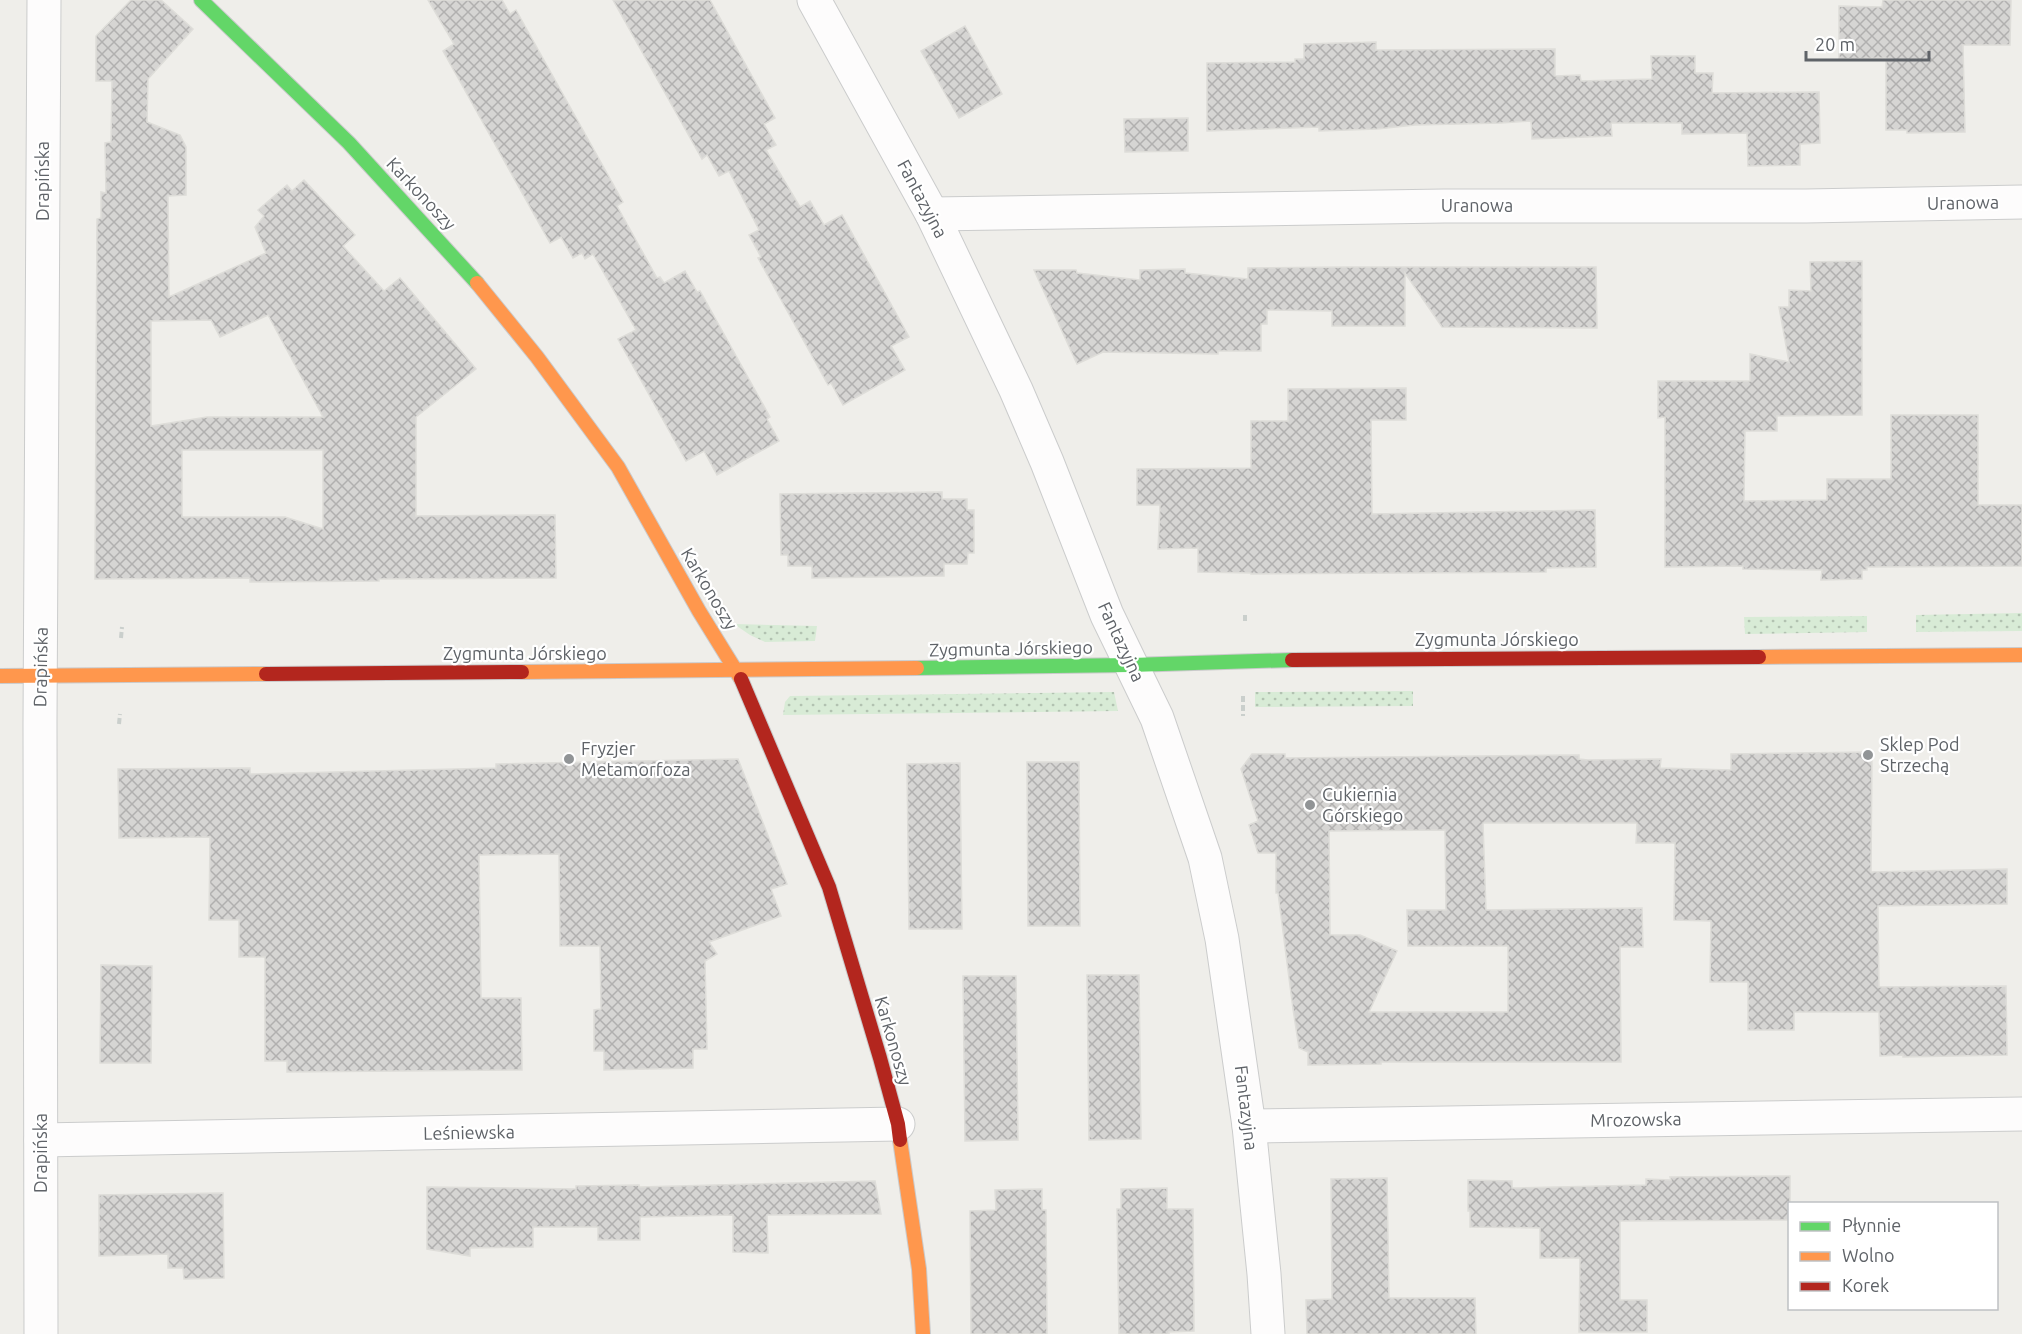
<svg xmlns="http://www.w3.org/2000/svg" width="2022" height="1334" viewBox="0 0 2022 1334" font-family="Ubuntu,sans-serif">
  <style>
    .grass { fill: url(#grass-dots) }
    .building { fill: url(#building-cross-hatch); stroke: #deddd9; stroke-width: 1.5; fill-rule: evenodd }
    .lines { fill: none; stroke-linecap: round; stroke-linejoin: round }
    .street-casing { stroke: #cbcccc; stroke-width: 35 }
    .fast-casing { stroke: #cacacb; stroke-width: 16 }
    .slow-casing { stroke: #cacacb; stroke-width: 16 }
    .jam-casing { stroke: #cacacb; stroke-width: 16 }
    .path { stroke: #cacfcc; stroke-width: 4; stroke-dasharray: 6 3; stroke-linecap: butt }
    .street { stroke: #fdfcfc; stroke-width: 33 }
    .fast { stroke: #63d668; stroke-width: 14 }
    .slow { stroke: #ff974d; stroke-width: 14 }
    .jam { stroke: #b3261e; stroke-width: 14 }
    .poi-dot { fill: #919496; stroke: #fff; stroke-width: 2 }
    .labels { text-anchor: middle; stroke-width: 4.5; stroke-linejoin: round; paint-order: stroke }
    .street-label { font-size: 18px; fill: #5f6368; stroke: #fff }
    .poi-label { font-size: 18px; fill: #5f6368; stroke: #fff; text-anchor: start }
  </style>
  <defs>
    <pattern id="grass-dots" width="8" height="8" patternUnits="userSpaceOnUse" patternTransform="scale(1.5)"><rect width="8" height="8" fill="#d8ebd6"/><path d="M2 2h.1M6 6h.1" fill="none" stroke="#b2c2b1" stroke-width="1.8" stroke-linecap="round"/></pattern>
    <pattern id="building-cross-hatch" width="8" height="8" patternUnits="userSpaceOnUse" patternTransform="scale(1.5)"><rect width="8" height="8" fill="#d6d5d3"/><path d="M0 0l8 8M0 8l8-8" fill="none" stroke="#b1b0af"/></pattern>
  </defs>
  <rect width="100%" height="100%" fill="#efeeea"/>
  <g class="grass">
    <path d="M 2022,613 L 2022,631 L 1916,632 L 1916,615 Z"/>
    <path d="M 1867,616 L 1867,632 L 1745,634 L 1744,617 Z"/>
    <path d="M 734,624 L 817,626 L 815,641 L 765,642 L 750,635 Z"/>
    <path d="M 1413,691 L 1413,706 L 1255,707 L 1255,692 Z"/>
    <path d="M 1114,692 L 1118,711 L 783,715 L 785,702 L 790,696 Z"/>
  </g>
  <g class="building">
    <path d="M 131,0 L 161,0 L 193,29 L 148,79 L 147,122 L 180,135 L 186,147 L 186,195 L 168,196 L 169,297 L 266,253 L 255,227 L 264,216 L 258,210 L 287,185 L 292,191 L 304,180 L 355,235 L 343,246 L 384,291 L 400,278 L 476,369 L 416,417 L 416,516 L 555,515 L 556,578 L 379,579 L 379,581 L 250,582 L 250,578 L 95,579 L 97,219 L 101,218 L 101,192 L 106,193 L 105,143 L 111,142 L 112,81 L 96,81 L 96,36 ZM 268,315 L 323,417 L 207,417 L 151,426 L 151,321 L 211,320 L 220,337 ZM 182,450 L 323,450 L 323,529 L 285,517 L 182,517 Z"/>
    <path d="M 428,0 L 502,0 L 510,14 L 516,10 L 623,202 L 617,206 L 657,278 L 660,277 L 664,283 L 685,271 L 697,292 L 700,291 L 770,417 L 767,419 L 779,441 L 717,475 L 704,451 L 686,461 L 618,339 L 636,330 L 593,254 L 585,259 L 582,253 L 573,258 L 561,237 L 550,243 L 443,51 L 454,44 Z"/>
    <path d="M 613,0 L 710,0 L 775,118 L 764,124 L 776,145 L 766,150 L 800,207 L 810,201 L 824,225 L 842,215 L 909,337 L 891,346 L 905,370 L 843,405 L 831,383 L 828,385 L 758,258 L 761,257 L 749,235 L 759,230 L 729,171 L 719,176 L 707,155 L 702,159 Z"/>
    <path d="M 1883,0 L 2011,0 L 2010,45 L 1963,45 L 1965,132 L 1907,133 L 1907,130 L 1886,130 L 1886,58 L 1839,59 L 1839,6 L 1882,7 Z"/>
    <path d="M 965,26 L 1002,94 L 959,118 L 921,51 Z"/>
    <path d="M 1376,42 L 1376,50 L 1555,49 L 1555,76 L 1580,75 L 1581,81 L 1652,79 L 1651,56 L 1695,56 L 1695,73 L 1713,73 L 1712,93 L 1819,92 L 1820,143 L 1800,144 L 1800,165 L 1748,166 L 1747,133 L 1682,134 L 1682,123 L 1611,123 L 1612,136 L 1532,139 L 1531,121 L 1501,123 L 1415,125 L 1377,129 L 1319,131 L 1319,127 L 1207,131 L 1207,63 L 1295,62 L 1295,59 L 1304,59 L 1304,44 Z"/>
    <path d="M 1188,118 L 1188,151 L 1125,152 L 1124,119 Z"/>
    <path d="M 1862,261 L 1862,415 L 1777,416 L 1777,431 L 1745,431 L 1744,501 L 1827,500 L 1827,479 L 1891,479 L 1891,415 L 1978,415 L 1978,505 L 2022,505 L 2022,566 L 1867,567 L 1867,570 L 1862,570 L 1862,579 L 1821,580 L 1822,570 L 1743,569 L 1743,566 L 1665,567 L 1665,417 L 1658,418 L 1658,381 L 1750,381 L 1750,354 L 1789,362 L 1779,307 L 1789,307 L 1789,290 L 1811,291 L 1810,262 Z"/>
    <path d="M 1347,267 L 1596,267 L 1597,328 L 1442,327 L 1405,273 L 1405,326 L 1332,326 L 1332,311 L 1267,310 L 1267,324 L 1261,324 L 1261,351 L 1218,351 L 1218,354 L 1103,352 L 1077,364 L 1034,270 L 1076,270 L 1077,273 L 1140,280 L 1140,270 L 1185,269 L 1185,273 L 1248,279 L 1248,268 Z"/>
    <path d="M 1406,388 L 1406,420 L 1371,420 L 1372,514 L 1595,510 L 1596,567 L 1546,568 L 1546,572 L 1251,574 L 1251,573 L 1198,572 L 1198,548 L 1158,549 L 1160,505 L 1137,505 L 1137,469 L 1251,468 L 1251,421 L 1288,421 L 1288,389 Z"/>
    <path d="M 942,492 L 942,499 L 967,499 L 967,510 L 974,510 L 974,553 L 968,553 L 967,564 L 944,564 L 944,576 L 812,578 L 812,566 L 788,566 L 788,555 L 781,555 L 780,494 Z"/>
    <path d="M 1872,752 L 1871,872 L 2007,869 L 2007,904 L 1878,906 L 1879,987 L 2006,986 L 2007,1055 L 1903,1057 L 1903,1055 L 1880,1056 L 1879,1012 L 1794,1012 L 1794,1030 L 1748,1030 L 1748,982 L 1710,982 L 1711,921 L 1674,920 L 1675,843 L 1636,843 L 1637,823 L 1483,823 L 1486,910 L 1642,908 L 1643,947 L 1620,947 L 1621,1062 L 1381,1062 L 1381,1064 L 1308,1065 L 1308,1052 L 1299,1048 L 1293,1009 L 1278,893 L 1276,893 L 1276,853 L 1258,853 L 1249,825 L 1258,821 L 1241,769 L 1252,754 L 1285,754 L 1285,758 L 1579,755 L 1579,759 L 1588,760 L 1661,759 L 1660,768 L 1731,770 L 1731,754 ZM 1445,830 L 1446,910 L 1407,910 L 1408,946 L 1508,946 L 1508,1012 L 1369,1012 L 1397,951 L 1360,935 L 1330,935 L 1329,831 Z"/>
    <path d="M 738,759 L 787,884 L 771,889 L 781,916 L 709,942 L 717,954 L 705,961 L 707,1049 L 693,1049 L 693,1068 L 604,1070 L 604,1051 L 594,1051 L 594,1010 L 601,1009 L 600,946 L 560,946 L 559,854 L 479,855 L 481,998 L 521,998 L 522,1070 L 287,1072 L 287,1061 L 265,1061 L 265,957 L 239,957 L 239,920 L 209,920 L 210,837 L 119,838 L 118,769 L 250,768 L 250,774 L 496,768 L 496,764 Z"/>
    <path d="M 1027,762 L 1079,762 L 1080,926 L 1028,926 Z"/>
    <path d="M 960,763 L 962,929 L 909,929 L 907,764 Z"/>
    <path d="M 101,965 L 152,966 L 151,1063 L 100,1063 Z"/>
    <path d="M 1087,975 L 1139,975 L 1141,1139 L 1089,1140 Z"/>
    <path d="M 963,976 L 1016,976 L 1018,1140 L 965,1141 Z"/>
    <path d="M 1790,1176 L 1790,1220 L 1620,1221 L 1620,1300 L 1647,1300 L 1647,1332 L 1579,1332 L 1580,1258 L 1540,1258 L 1540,1228 L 1470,1227 L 1470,1211 L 1468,1211 L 1468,1180 L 1512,1181 L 1512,1188 L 1646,1185 L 1646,1179 L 1671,1180 L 1670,1177 Z"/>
    <path d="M 1387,1178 L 1389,1298 L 1475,1298 L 1476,1334 L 1307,1334 L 1306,1300 L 1332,1299 L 1331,1179 Z"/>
    <path d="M 875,1181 L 881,1214 L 767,1215 L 768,1253 L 733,1252 L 733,1215 L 640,1217 L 640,1240 L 598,1240 L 598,1227 L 533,1227 L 533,1247 L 470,1248 L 470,1256 L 427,1249 L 427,1187 L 576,1189 L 576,1186 L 639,1185 L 639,1187 Z"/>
    <path d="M 1167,1188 L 1167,1209 L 1193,1209 L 1194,1331 L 1169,1332 L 1169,1334 L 1119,1334 L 1117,1209 L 1121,1209 L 1121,1189 Z"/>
    <path d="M 1042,1189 L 1042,1210 L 1046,1210 L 1047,1334 L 971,1334 L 970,1211 L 996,1210 L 995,1190 Z"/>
    <path d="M 223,1193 L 224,1278 L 184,1279 L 183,1268 L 168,1268 L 168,1254 L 99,1256 L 99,1195 Z"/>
  </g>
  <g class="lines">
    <defs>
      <g id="street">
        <path d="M 814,0 L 932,214 L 1016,390 L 1047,462 L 1107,615 L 1157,718 L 1205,858 L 1222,939 L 1249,1126 L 1264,1274 L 1268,1334"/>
        <path d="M 932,214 L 1444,206 L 1806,206 L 2022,202"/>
        <path d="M 1249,1126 L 2022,1114"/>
        <path d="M 41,1140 L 898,1124"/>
        <path d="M 41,1334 L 40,723 L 44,0"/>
      </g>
      <g id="fast">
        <path d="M 201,0 L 349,143 L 477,283"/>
        <path d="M 917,668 L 1131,665 L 1292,660"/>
      </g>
      <g id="slow">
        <path d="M 477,283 L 537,357 L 618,467 L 699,611 L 741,679"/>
        <path d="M 1759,657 L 2022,655"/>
        <path d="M 522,672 L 917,668"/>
        <path d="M 0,676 L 266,674"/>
        <path d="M 900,1140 L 919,1269 L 923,1334"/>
      </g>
      <g id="jam">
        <path d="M 1292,660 L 1759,657"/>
        <path d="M 266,674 L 522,672"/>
        <path d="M 741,679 L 829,887 L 880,1058 L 898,1124 L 900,1140"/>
      </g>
    </defs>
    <use href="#street" class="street-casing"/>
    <use href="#fast" class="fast-casing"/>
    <use href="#slow" class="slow-casing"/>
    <use href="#jam" class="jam-casing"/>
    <g class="path">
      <path d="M 1245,621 L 1245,612"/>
      <path d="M 121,638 L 122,627"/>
      <path d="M 1243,696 L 1243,716"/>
      <path d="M 119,724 L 120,714"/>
    </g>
    <use href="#street" class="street"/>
    <use href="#fast" class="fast"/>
    <use href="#slow" class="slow"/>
    <use href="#jam" class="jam"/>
  </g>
  <g class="poi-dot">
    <circle cx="1868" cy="755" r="6"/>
    <circle cx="569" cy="759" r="6"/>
    <circle cx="1310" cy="805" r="6"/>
  </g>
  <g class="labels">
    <g class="street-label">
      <text transform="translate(43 181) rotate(-90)" y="6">Drapińska</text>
      <text transform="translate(421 194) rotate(47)" y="6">Karkonoszy</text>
      <text transform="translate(922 199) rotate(62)" y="6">Fantazyjna</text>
      <text transform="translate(1963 203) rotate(-1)" y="6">Uranowa</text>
      <text x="1477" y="212">Uranowa</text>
      <text transform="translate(709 589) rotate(59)" y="6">Karkonoszy</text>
      <text x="1497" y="646">Zygmunta Jórskiego</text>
      <text transform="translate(1121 642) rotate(65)" y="6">Fantazyjna</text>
      <text transform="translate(1011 649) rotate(-1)" y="6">Zygmunta Jórskiego</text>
      <text x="525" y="660">Zygmunta Jórskiego</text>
      <text transform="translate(41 667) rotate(-89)" y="6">Drapińska</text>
      <text transform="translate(893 1041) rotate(74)" y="6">Karkonoszy</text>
      <text transform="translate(1246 1108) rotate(83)" y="6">Fantazyjna</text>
      <text transform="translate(1636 1120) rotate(-1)" y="6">Mrozowska</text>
      <text transform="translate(469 1133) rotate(-1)" y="6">Leśniewska</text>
      <text transform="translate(41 1153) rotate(-90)" y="6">Drapińska</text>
    </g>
    <g class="poi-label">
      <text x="1880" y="751">Sklep Pod<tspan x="1880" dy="21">Strzechą</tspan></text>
      <text x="581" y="755">Fryzjer<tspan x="581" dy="21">Metamorfoza</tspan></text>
      <text x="1322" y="801">Cukiernia<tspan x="1322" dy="21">Górskiego</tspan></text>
    </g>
  </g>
  <rect x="1788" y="1202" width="210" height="108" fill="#ffffff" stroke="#bfc1c3" stroke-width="1.5"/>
  <rect x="1800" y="1222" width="30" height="9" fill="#63d668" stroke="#bfc1c3" stroke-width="1.5"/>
  <text x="1842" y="1232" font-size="18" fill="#5f6368">Płynnie</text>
  <rect x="1800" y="1252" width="30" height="9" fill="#ff974d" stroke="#bfc1c3" stroke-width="1.5"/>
  <text x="1842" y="1262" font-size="18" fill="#5f6368">Wolno</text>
  <rect x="1800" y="1282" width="30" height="9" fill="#b3261e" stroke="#bfc1c3" stroke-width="1.5"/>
  <text x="1842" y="1292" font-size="18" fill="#5f6368">Korek</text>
  <path d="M1806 51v9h123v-9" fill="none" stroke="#5f6368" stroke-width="3"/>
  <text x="1815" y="51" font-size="18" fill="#5f6368" stroke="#ffffff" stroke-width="4.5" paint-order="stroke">20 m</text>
</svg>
